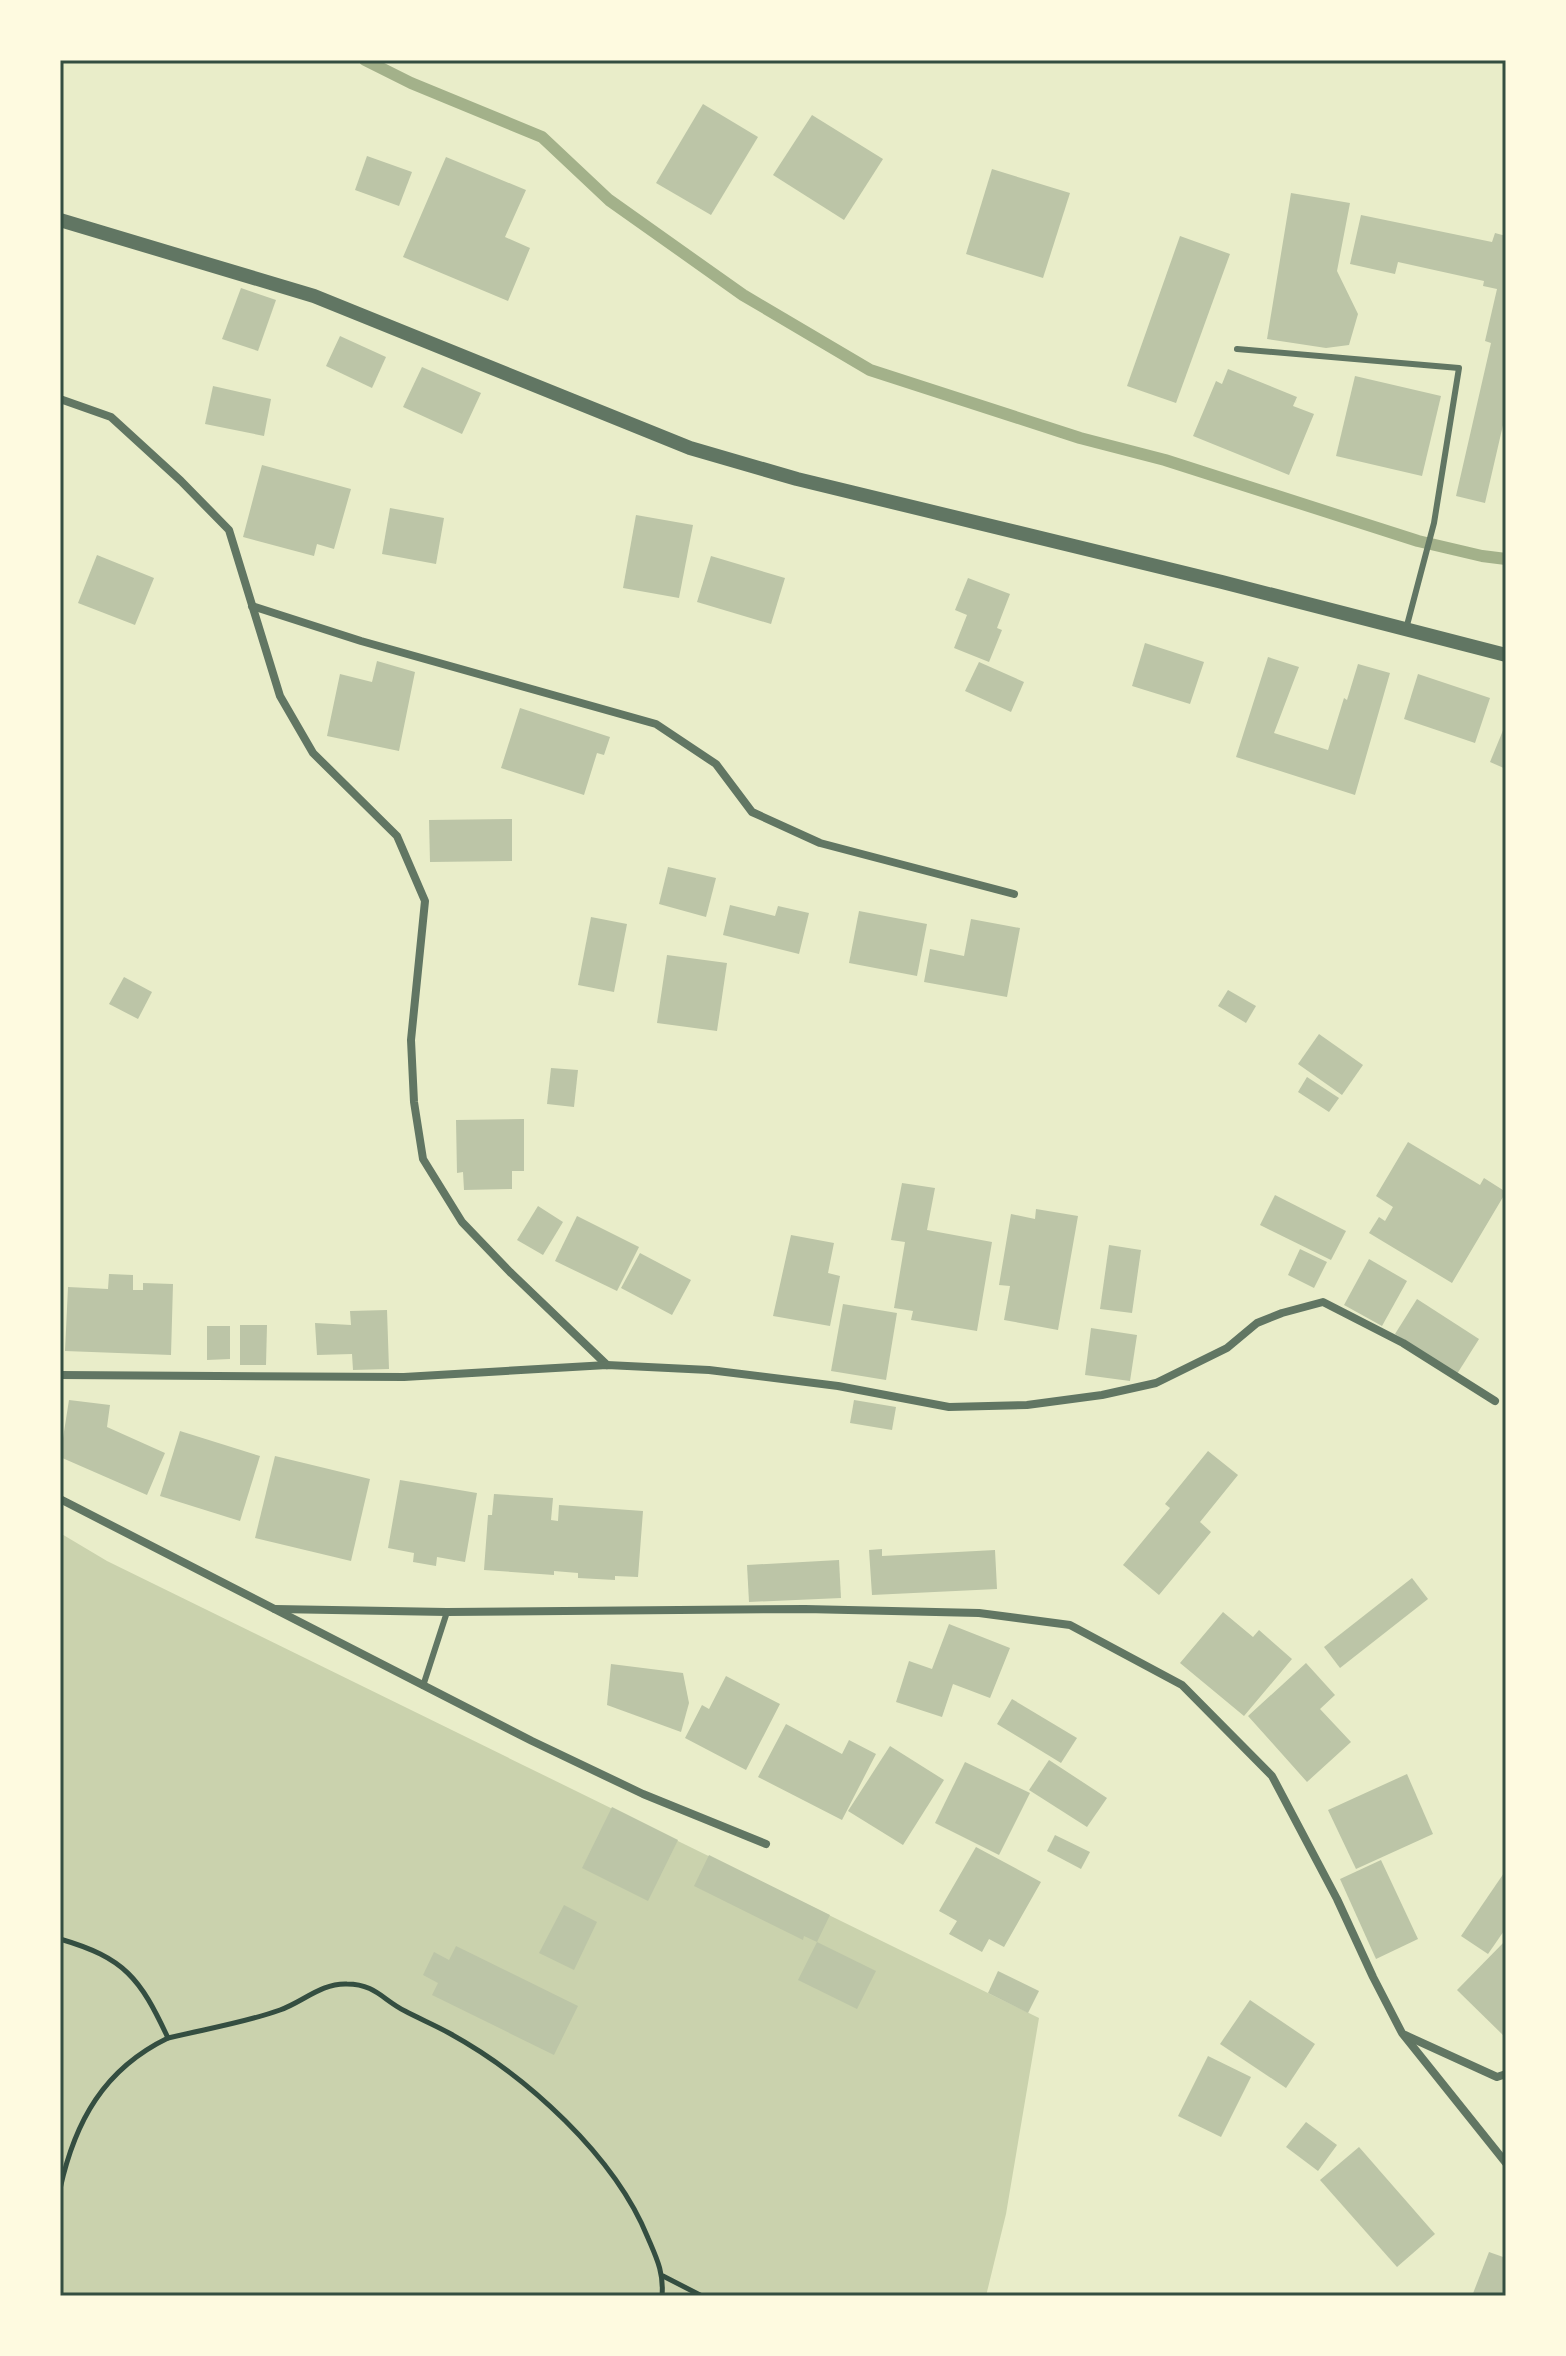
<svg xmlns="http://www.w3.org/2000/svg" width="1566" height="2356" viewBox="0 0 1566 2356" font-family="'DejaVu Sans',sans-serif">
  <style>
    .green { fill: #cad2ad }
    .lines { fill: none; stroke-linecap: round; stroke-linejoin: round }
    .stream { stroke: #a3b18a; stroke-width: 12 }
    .building { fill: #bcc5a7 }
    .path { stroke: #344e41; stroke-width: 5 }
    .service { stroke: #617663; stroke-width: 6 }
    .minor { stroke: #617663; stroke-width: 8 }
    .tertiary { stroke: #617663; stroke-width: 14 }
    .neatline { fill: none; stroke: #344e41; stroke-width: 3 }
  </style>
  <rect width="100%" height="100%" fill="#e9edc9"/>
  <path class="green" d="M 60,1533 L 107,1561 L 1039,2018 L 1006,2214 L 986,2296 L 60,2296 Z"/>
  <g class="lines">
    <path class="stream" d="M 365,60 L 411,83 L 542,137 L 609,200 L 743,295 L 870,370 L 1080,438 L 1165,460 L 1418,541 L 1482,556 L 1506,559"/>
  </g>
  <g class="building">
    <path d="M 703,104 L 758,137 L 711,215 L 656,183 Z"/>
    <path d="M 812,115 L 883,159 L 844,220 L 773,175 Z"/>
    <path d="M 367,156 L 412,172 L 399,206 L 355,190 Z"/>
    <path d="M 446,157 L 526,190 L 505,237 L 530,248 L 508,301 L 403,257 Z"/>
    <path d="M 992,169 L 1070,193 L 1043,278 L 966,254 Z"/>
    <path d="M 1291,193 L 1350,203 L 1337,271 L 1358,314 L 1349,345 L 1326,348 L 1267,339 Z"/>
    <path d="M 1361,215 L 1492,242 L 1495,233 L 1506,236 L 1506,412 L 1485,503 L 1456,496 L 1491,343 L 1485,341 L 1497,289 L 1483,286 L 1484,281 L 1398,262 L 1395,274 L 1350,264 Z"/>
    <path d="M 1180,236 L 1230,254 L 1176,403 L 1127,386 Z"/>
    <path d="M 241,288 L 276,300 L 258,351 L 222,339 Z"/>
    <path d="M 340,336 L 386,357 L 372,388 L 326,366 Z"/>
    <path d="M 422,367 L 481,393 L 462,434 L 403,407 Z"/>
    <path d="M 1228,369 L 1297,397 L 1293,406 L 1314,414 L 1289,475 L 1193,436 L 1216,381 L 1222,384 Z"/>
    <path d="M 1355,376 L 1441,396 L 1422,476 L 1336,456 Z"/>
    <path d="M 213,386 L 271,399 L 264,436 L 205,424 Z"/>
    <path d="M 262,465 L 351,489 L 334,549 L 317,544 L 314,556 L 243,537 Z"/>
    <path d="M 390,508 L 444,518 L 436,564 L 382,554 Z"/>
    <path d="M 636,515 L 693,525 L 679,598 L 623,588 Z"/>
    <path d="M 97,555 L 154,578 L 135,625 L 78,603 Z"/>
    <path d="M 711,556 L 785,578 L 771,624 L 697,602 Z"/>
    <path d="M 968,578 L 1010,594 L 997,628 L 1002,630 L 989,662 L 954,648 L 967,615 L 955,610 Z"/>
    <path d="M 1145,643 L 1204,662 L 1190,704 L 1132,686 Z"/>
    <path d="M 1268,657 L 1299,667 L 1274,733 L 1328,750 L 1344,698 L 1347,700 L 1358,664 L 1390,673 L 1355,795 L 1236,757 Z"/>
    <path d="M 377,661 L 415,672 L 399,751 L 327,736 L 340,674 L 372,682 Z"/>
    <path d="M 979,662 L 1024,682 L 1011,712 L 965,691 Z"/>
    <path d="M 1418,674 L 1490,698 L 1475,743 L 1404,719 Z"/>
    <path d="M 520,708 L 610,737 L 604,755 L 597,753 L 584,795 L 501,768 Z"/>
    <path d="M 1506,723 L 1506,769 L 1490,762 Z"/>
    <path d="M 512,819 L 512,861 L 430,862 L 429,820 Z"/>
    <path d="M 668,867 L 716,878 L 706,917 L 659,904 Z"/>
    <path d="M 730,905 L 775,916 L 778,906 L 809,913 L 799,954 L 723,935 Z"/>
    <path d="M 859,911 L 927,924 L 917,976 L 849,963 Z"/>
    <path d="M 591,917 L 627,924 L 614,992 L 578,985 Z"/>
    <path d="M 971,919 L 1020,928 L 1007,997 L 924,982 L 930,949 L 964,956 Z"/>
    <path d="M 667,955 L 727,963 L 717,1031 L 657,1023 Z"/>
    <path d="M 124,977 L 152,992 L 138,1019 L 109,1004 Z"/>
    <path d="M 1228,990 L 1256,1006 L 1246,1023 L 1218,1006 Z"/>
    <path d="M 1319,1034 L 1363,1065 L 1342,1095 L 1298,1064 Z"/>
    <path d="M 551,1068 L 578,1070 L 574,1107 L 547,1104 Z"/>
    <path d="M 1307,1077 L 1339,1098 L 1329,1112 L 1298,1092 Z"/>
    <path d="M 524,1119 L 524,1171 L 512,1171 L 512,1189 L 464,1190 L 463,1172 L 457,1173 L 456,1120 Z"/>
    <path d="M 1408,1142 L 1480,1185 L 1484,1178 L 1506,1192 L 1452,1283 L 1369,1233 L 1379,1217 L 1385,1221 L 1393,1207 L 1376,1196 Z"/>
    <path d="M 902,1183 L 935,1188 L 927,1230 L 992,1242 L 977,1331 L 911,1320 L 913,1311 L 894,1308 L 905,1242 L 891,1240 Z"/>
    <path d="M 1275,1195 L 1346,1231 L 1331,1260 L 1260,1225 Z"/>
    <path d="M 538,1206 L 563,1222 L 543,1255 L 517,1240 Z"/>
    <path d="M 1036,1209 L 1078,1216 L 1058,1330 L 1004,1320 L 1010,1286 L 999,1285 L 1011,1214 L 1035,1219 Z"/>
    <path d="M 577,1216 L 639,1247 L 617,1291 L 555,1261 Z"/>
    <path d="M 791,1235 L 834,1243 L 828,1273 L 840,1276 L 830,1326 L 773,1316 Z"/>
    <path d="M 1109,1245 L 1141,1250 L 1132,1313 L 1100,1309 Z"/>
    <path d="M 1300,1249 L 1327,1262 L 1314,1288 L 1288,1275 Z"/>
    <path d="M 640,1253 L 691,1280 L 672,1315 L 621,1288 Z"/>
    <path d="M 1369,1259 L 1407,1281 L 1382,1326 L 1344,1305 Z"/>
    <path d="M 109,1274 L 133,1275 L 133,1290 L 143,1290 L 143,1283 L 173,1284 L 171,1355 L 65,1351 L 68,1287 L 108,1289 Z"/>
    <path d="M 1417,1299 L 1479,1339 L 1457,1374 L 1395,1334 Z"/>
    <path d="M 843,1304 L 897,1313 L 886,1380 L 831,1371 Z"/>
    <path d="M 387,1310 L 389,1369 L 353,1370 L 352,1354 L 317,1355 L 315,1323 L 351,1325 L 350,1311 Z"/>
    <path d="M 240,1325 L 267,1325 L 266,1365 L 240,1365 Z"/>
    <path d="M 207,1326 L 230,1326 L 230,1359 L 207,1360 Z"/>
    <path d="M 1091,1328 L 1137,1335 L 1130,1381 L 1085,1375 Z"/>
    <path d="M 69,1400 L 110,1405 L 107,1427 L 165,1453 L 147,1495 L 60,1457 Z"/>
    <path d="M 854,1400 L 896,1407 L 892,1430 L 850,1423 Z"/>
    <path d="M 180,1431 L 260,1456 L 240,1521 L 160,1496 Z"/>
    <path d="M 1208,1451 L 1238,1475 L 1200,1522 L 1211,1532 L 1159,1595 L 1123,1565 L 1170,1508 L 1165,1504 Z"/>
    <path d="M 275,1456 L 370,1479 L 351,1561 L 255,1538 Z"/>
    <path d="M 400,1480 L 477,1493 L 465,1562 L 437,1557 L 436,1566 L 413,1562 L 414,1553 L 388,1548 Z"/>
    <path d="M 494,1494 L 553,1498 L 551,1520 L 558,1521 L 559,1505 L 643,1511 L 638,1577 L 615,1576 L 615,1580 L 578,1578 L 578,1573 L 554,1571 L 554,1575 L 484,1570 L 488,1515 L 492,1515 Z"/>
    <path d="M 882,1549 L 882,1556 L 995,1550 L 997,1589 L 872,1595 L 869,1550 Z"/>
    <path d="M 839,1560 L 841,1598 L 749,1602 L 747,1565 Z"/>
    <path d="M 1412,1578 L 1428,1599 L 1340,1668 L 1324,1647 Z"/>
    <path d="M 1223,1612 L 1253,1637 L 1259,1630 L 1292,1659 L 1244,1716 L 1180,1663 Z"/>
    <path d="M 949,1624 L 1010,1648 L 990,1698 L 953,1684 L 942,1717 L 896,1702 L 909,1661 L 932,1669 Z"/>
    <path d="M 1306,1663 L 1335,1695 L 1320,1709 L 1351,1742 L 1307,1782 L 1248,1716 Z"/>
    <path d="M 611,1664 L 683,1673 L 689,1703 L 681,1732 L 607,1705 Z"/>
    <path d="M 726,1676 L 780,1704 L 746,1770 L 685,1738 L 702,1705 L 709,1709 Z"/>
    <path d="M 1012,1699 L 1077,1738 L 1061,1763 L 997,1724 Z"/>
    <path d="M 786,1724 L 842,1754 L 849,1740 L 876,1754 L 842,1820 L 758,1777 Z"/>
    <path d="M 890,1746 L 944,1780 L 903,1845 L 848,1811 Z"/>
    <path d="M 1049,1760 L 1107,1798 L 1087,1827 L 1029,1790 Z"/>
    <path d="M 965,1762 L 1030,1793 L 999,1855 L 935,1823 Z"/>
    <path d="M 1407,1774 L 1433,1834 L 1356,1869 L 1328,1810 Z"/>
    <path d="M 612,1807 L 678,1840 L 648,1901 L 582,1868 Z"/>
    <path d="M 1055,1835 L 1090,1852 L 1081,1869 L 1047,1851 Z"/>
    <path d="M 976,1847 L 1041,1882 L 1004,1947 L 989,1939 L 982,1952 L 949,1934 L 957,1921 L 939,1911 Z"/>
    <path d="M 709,1855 L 830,1915 L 817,1942 L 804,1936 L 803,1940 L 694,1886 Z"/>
    <path d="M 1381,1860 L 1418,1939 L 1376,1959 L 1340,1879 Z"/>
    <path d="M 1506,1870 L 1506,1928 L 1488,1954 L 1461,1936 Z"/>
    <path d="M 564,1905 L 597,1922 L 574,1970 L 539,1953 Z"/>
    <path d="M 1506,1940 L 1506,2038 L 1457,1990 Z"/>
    <path d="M 817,1942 L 876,1971 L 857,2009 L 798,1980 Z"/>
    <path d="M 456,1946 L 578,2006 L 554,2055 L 432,1995 L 438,1983 L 423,1975 L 434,1952 L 449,1960 Z"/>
    <path d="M 998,1971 L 1039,1991 L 1028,2013 L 988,1993 Z"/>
    <path d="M 1250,2000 L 1315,2044 L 1286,2088 L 1220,2044 Z"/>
    <path d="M 1208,2056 L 1251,2077 L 1221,2137 L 1178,2116 Z"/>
    <path d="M 1306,2122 L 1337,2145 L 1318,2171 L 1286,2147 Z"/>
    <path d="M 1359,2147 L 1435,2234 L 1397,2267 L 1320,2180 Z"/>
    <path d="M 1489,2252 L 1506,2258 L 1506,2296 L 1472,2296 Z"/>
  </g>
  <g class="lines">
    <g class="path">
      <path d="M 60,1939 C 125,1958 140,1978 168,2038 C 205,2029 244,2023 280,2010 C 303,2002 321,1983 347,1984 C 375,1984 383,2000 405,2011 C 420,2019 435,2025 449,2033 C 526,2075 615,2156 648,2238 C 657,2259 664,2273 662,2296"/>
      <path d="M 60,2189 C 75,2121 104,2069 168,2038"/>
      <path d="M 663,2276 L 702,2296"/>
    </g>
    <g class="service">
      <path d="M 1237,349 L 1459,368 L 1434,523 L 1406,629"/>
      <path d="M 423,1686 L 447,1612"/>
    </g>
    <g class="minor">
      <path d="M 60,399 L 111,417 L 181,481 L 229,530 L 280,696 L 313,753 L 397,836 L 425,901 L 411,1040 L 414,1102 L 423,1159 L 462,1222 L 510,1272 L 607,1365"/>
      <path d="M 252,606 L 361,641 L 656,724 L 716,764 L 752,812 L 820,843 L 1014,894"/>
      <path d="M 60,1375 L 404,1377 L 607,1365 L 709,1370 L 838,1386 L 949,1407 L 1027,1405 L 1102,1395 L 1156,1383 L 1227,1348 L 1257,1323 L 1282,1313 L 1323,1302 L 1403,1343 L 1495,1401"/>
      <path d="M 60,1499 L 532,1741 L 643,1794 L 766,1844"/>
      <path d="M 275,1609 L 447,1612 L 805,1609 L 979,1613 L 1070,1625 L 1182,1685 L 1272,1776 L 1337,1899 L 1373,1977 L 1402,2033 L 1506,2163"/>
      <path d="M 1405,2035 L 1497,2077 L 1506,2074"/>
    </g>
    <path class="tertiary" d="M 60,220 L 314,296 L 690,448 L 797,479 L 1222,582 L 1506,655"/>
  </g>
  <rect width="1566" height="2356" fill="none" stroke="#fefae0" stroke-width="124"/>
  <rect x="62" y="62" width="1442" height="2232" class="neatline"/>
</svg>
